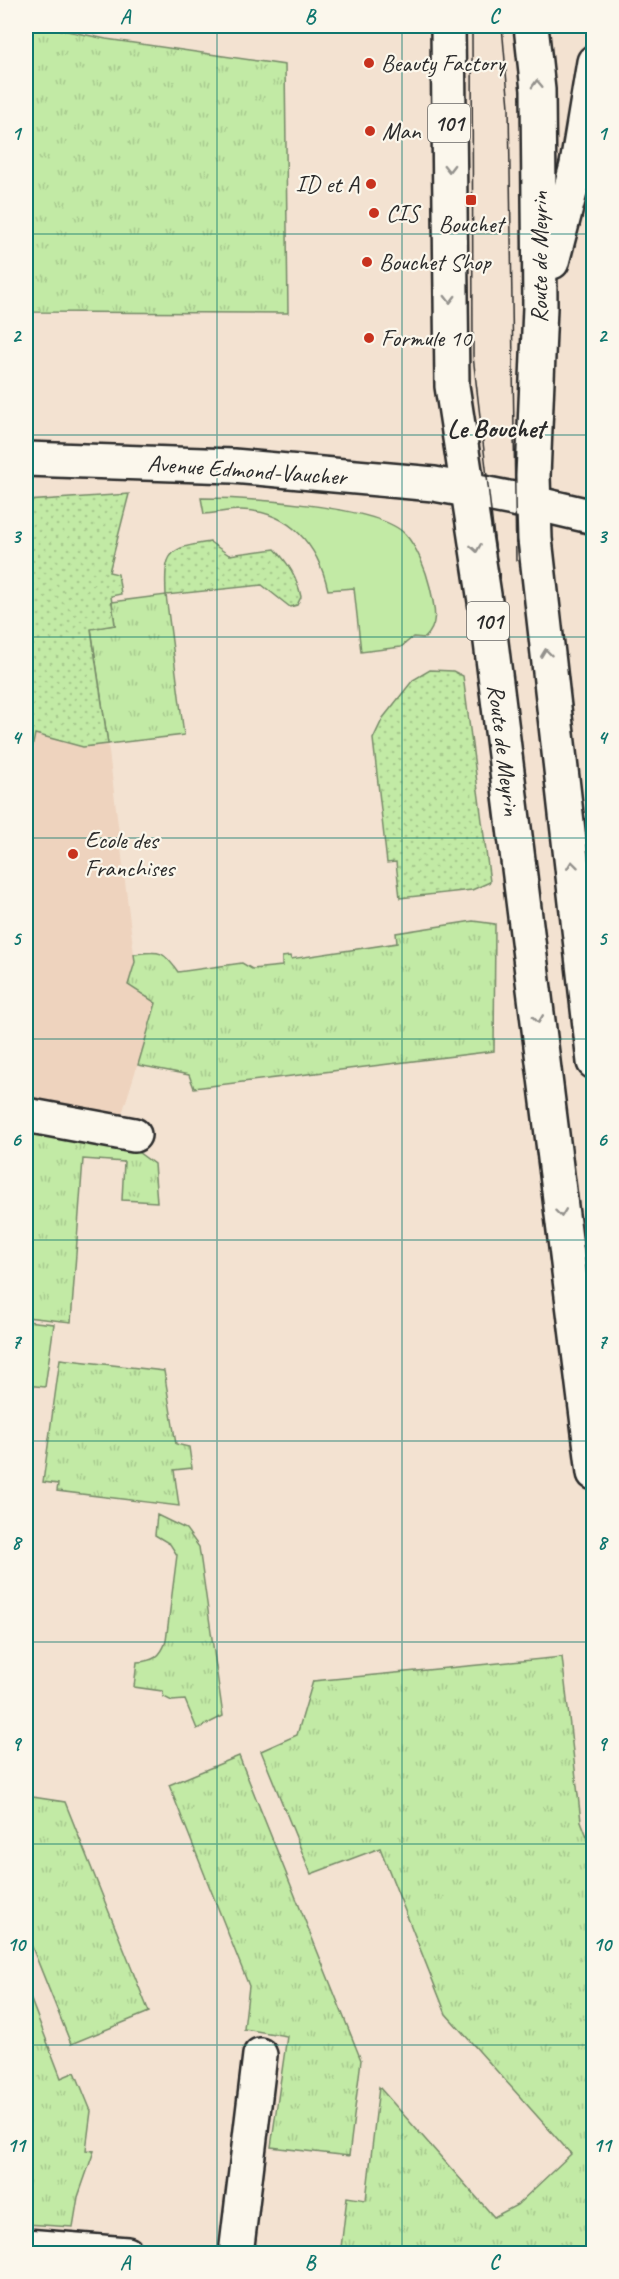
<svg xmlns="http://www.w3.org/2000/svg" width="619" height="2279" viewBox="0 0 619 2279" font-family="Caveat,sans-serif">
  <style>
    .built { fill: #eed3be }
    .grass { fill: #c2eaa5; stroke: #768a68; stroke-width: 1.5 }
    .park { fill: url(#park-tufts); stroke: #768a68; stroke-width: 1.5 }
    .garden { fill: url(#garden-dots); stroke: #768a68; stroke-width: 1.5 }
    .lines { fill: none; stroke-linecap: round; stroke-linejoin: round }
    .street-casing { stroke: #2b2b2b; stroke-width: 38 }
    .secondary-casing { stroke: #2b2b2b; stroke-width: 38 }
    .primary-casing { stroke: #2b2b2b; stroke-width: 38 }
    .street { stroke: #fbf7ec; stroke-width: 33 }
    .secondary { stroke: #fbf7ec; stroke-width: 33 }
    .primary { stroke: #fbf7ec; stroke-width: 33 }
    .tram { stroke: #2b2b2b; stroke-width: 1.5 }
    .oneway { stroke: #93918c }
    .grid { fill: none; stroke: #0f766e; stroke-width: 1.5; stroke-opacity: 0.55 }
    .poi-dot { fill: #c8321e; stroke: #fbf7ec; stroke-width: 2 }
    .labels { text-anchor: middle; stroke-width: 4.5; stroke-linejoin: round; paint-order: stroke }
    .shield { fill: #fbf7ec; stroke: #696865; stroke-width: 1.5 }
    .shield-label { font-size: 22px; font-weight: bold; fill: #2b2b2b }
    .poi-label { font-size: 24px; fill: #2b2b2b; stroke: #fbf7ec; text-anchor: start }
    .street-label { font-size: 24px; fill: #2b2b2b; stroke: #fbf7ec }
    .neighbourhood-label { font-size: 26px; font-weight: bold; fill: #2b2b2b; stroke: #fbf7ec }
    .neatline { fill: none; stroke: #0f766e; stroke-width: 2 }
    .grid-label { font-size: 20px; text-anchor: middle; font-weight: bold; fill: #0f766e }
  </style>
  <defs>
    <pattern id="park-tufts" width="24" height="20" patternUnits="userSpaceOnUse" patternTransform="scale(1.5)"><rect width="24" height="20" fill="#c2eaa5"/><path d="M3 7l-1-3M5 7V3M7 7l1-3M15 17l-1-3M17 17v-4M19 17l1-3" fill="none" stroke="#a7c98e"/></pattern>
    <pattern id="garden-dots" width="8" height="8" patternUnits="userSpaceOnUse" patternTransform="scale(1.5)"><rect width="8" height="8" fill="#c2eaa5"/><path d="M2 2h.1M6 6h.1" fill="none" stroke="#a7c98e" stroke-width="1.8" stroke-linecap="round"/></pattern>
  </defs>
  <rect width="100%" height="100%" fill="#f3e2d1"/>
  <filter id="ink" filterUnits="userSpaceOnUse"><feTurbulence type="fractalNoise" baseFrequency=".0167" numOctaves="2"/><feDisplacementMap in="SourceGraphic" scale="12" xChannelSelector="R" yChannelSelector="G"/><feConvolveMatrix kernelMatrix="1 2 1 2 8 2 1 2 1" color-interpolation-filters="sRGB"/></filter>
  <g filter="url(#ink)">
    <path class="built" d="M 35,733 L 83,747 L 108,744 L 135,962 L 157,1003 L 122,1114 L 26,1097 L 26,778 Z"/>
    <g class="grass">
      <path d="M 201,498 C 243,498 378,505 405,534 C 417,547 426,570 430,587 C 434,606 440,623 425,638 L 413,637 L 401,647 L 361,652 L 354,588 L 328,590 C 318,545 290,511 241,510 C 229,510 216,513 204,514 Z"/>
      <path d="M 26,1321 L 54,1324 L 45,1387 L 26,1385 Z"/>
    </g>
    <g class="park">
      <path d="M 26,26 L 43,26 L 106,39 L 285,65 L 288,313 L 26,312 Z"/>
      <path d="M 166,595 L 184,735 L 108,744 L 91,628 L 115,625 L 112,602 Z"/>
      <path d="M 473,921 L 495,924 L 494,1051 L 194,1088 L 189,1075 L 138,1065 L 156,1003 L 128,985 L 135,962 L 134,954 C 161,951 163,950 178,972 L 242,963 L 252,969 L 282,966 L 282,957 L 290,956 L 291,959 L 397,943 L 396,933 Z"/>
      <path d="M 26,1130 L 135,1150 L 154,1164 L 157,1202 L 122,1200 L 124,1162 L 83,1159 L 71,1322 L 26,1317 Z"/>
      <path d="M 60,1359 L 164,1371 L 176,1444 L 189,1447 L 192,1468 L 174,1470 L 179,1506 L 57,1491 L 58,1484 L 43,1482 Z"/>
      <path d="M 157,1515 L 186,1529 L 199,1547 L 223,1716 L 197,1729 L 185,1700 L 172,1701 L 164,1697 L 162,1691 L 134,1687 L 137,1662 C 153,1661 161,1657 166,1641 L 177,1555 L 170,1544 L 155,1535 Z"/>
      <path d="M 562,1657 L 581,1821 L 593,1852 L 591,1894 L 593,2253 L 359,2254 L 341,2248 L 347,2197 L 366,2200 L 379,2087 L 494,2217 L 517,2205 L 571,2154 L 446,2014 L 380,1848 L 311,1874 L 261,1751 L 297,1735 L 313,1681 Z"/>
      <path d="M 239,1756 L 361,2060 L 349,2156 L 271,2147 L 287,2036 L 244,2029 L 249,1986 L 169,1785 Z"/>
      <path d="M 26,1796 L 65,1802 L 149,2012 L 71,2044 L 26,1932 Z"/>
      <path d="M 26,1987 L 61,2078 L 75,2072 L 91,2111 L 86,2150 L 94,2151 L 78,2197 L 73,2227 L 26,2224 Z"/>
    </g>
    <g class="garden">
      <path d="M 129,494 L 109,572 L 118,574 L 121,594 L 111,596 L 115,625 L 91,629 L 108,744 L 83,747 L 35,734 L 26,778 L 26,501 Z"/>
      <path d="M 210,542 L 229,555 L 275,549 C 289,564 297,577 301,597 L 297,605 L 290,607 L 262,585 L 166,595 C 164,552 168,548 210,542 Z"/>
      <path d="M 430,670 L 453,671 L 463,676 L 490,882 L 472,890 L 400,898 L 396,862 L 387,863 L 373,739 L 383,718 L 413,680 Z"/>
    </g>
    <g class="lines">
      <defs>
        <g id="street">
          <path d="M 26,1115 L 134,1135"/>
          <path d="M 26,2246 L 127,2254"/>
          <path d="M 236,2254 L 260,2055"/>
        </g>
        <g id="secondary">
          <path d="M 26,459 L 233,466 L 434,484 L 467,490"/>
          <path d="M 534,503 L 594,517"/>
        </g>
        <g id="primary">
          <path d="M 448,26 L 452,386 L 490,634 L 594,1473"/>
          <path d="M 531,26 L 538,90 L 540,307 L 533,476 L 535,539 L 594,1062"/>
          <path d="M 552,262 L 577,165 L 594,62"/>
          <path d="M 467,490 L 534,503"/>
        </g>
      </defs>
      <use href="#street" class="street-casing"/>
      <use href="#secondary" class="secondary-casing"/>
      <use href="#primary" class="primary-casing"/>
      <use href="#street" class="street"/>
      <use href="#secondary" class="secondary"/>
      <use href="#primary" class="primary"/>
      <g class="tram">
        <path d="M 472,26 L 473,356 L 497,563"/>
        <path d="M 502,26 L 509,107 L 516,561"/>
      </g>
    </g>
    <defs><path id="oneway-chevron" d="M-2-3.5L2.5 0L-2 3.5" fill="none" stroke-width="1.6" stroke-linecap="round" stroke-linejoin="round" transform="scale(1.5)"/></defs>
    <g class="oneway">
      <use href="#oneway-chevron" transform="translate(537 84) rotate(-92)"/>
      <use href="#oneway-chevron" transform="translate(449 168) rotate(89)"/>
      <use href="#oneway-chevron" transform="translate(450 299) rotate(90)"/>
      <use href="#oneway-chevron" transform="translate(476 548) rotate(81)"/>
      <use href="#oneway-chevron" transform="translate(546 653) rotate(-97)"/>
      <use href="#oneway-chevron" transform="translate(572 865) rotate(-97)"/>
      <use href="#oneway-chevron" transform="translate(538 1019) rotate(83)"/>
      <use href="#oneway-chevron" transform="translate(561 1213) rotate(83)"/>
    </g>
  </g>
  <path class="grid" d="M 217,26 L 217,2254M 402,26 L 402,2254M 26,234 L 594,234M 26,435 L 594,435M 26,637 L 594,637M 26,838 L 594,838M 26,1039 L 594,1039M 26,1240 L 594,1240M 26,1441 L 594,1441M 26,1642 L 594,1642M 26,1844 L 594,1844M 26,2045 L 594,2045"/>
  <g class="poi-dot">
    <circle cx="369" cy="63" r="6"/>
    <circle cx="370" cy="131" r="6"/>
    <circle cx="371" cy="184" r="6"/>
    <rect x="465" y="194" width="12" height="12" rx="3"/>
    <circle cx="374" cy="213" r="6"/>
    <circle cx="367" cy="262" r="6"/>
    <circle cx="369" cy="338" r="6"/>
    <circle cx="73" cy="854" r="6"/>
  </g>
  <g class="labels">
    <g class="shield">
      <rect x="428" y="104" width="42" height="38" rx="4.5"/>
      <rect x="467" y="602" width="42" height="38" rx="4.5"/>
    </g>
    <g class="shield-label">
      <text x="449" y="131">101</text>
      <text x="488" y="629">101</text>
    </g>
    <g class="poi-label">
      <text x="381" y="71">Beauty Factory</text>
      <text x="382" y="139">Man</text>
      <text x="359" y="192" text-anchor="end">ID et A</text>
      <text x="386" y="221">CIS</text>
      <text x="471" y="232" text-anchor="middle">Bouchet</text>
      <text x="379" y="270">Bouchet Shop</text>
      <text x="381" y="346">Formule 10</text>
      <text x="85" y="848">Ecole des<tspan x="85" dy="28">Franchises</tspan></text>
    </g>
    <g class="street-label">
      <text transform="translate(539 257) rotate(-90)" y="8">Route de Meyrin</text>
      <text transform="translate(247 470) rotate(4)" y="8">Avenue Edmond-Vaucher</text>
      <text transform="translate(504 750) rotate(83)" y="8">Route de Meyrin</text>
    </g>
    <g class="neighbourhood-label">
      <text x="496" y="437">Le Bouchet</text>
    </g>
  </g>
  <rect width="619" height="2279" fill="none" stroke="#fbf7ec" stroke-width="66"/>
  <rect x="33" y="33" width="553" height="2213" class="neatline"/>
  <g class="grid-label">
    <text x="125" y="23">A</text>
    <text x="310" y="23">B</text>
    <text x="494" y="23">C</text>
    <text x="16" y="140">1</text>
    <text x="602" y="140">1</text>
    <text x="16" y="342">2</text>
    <text x="602" y="342">2</text>
    <text x="16" y="543">3</text>
    <text x="602" y="543">3</text>
    <text x="16" y="744">4</text>
    <text x="602" y="744">4</text>
    <text x="16" y="945">5</text>
    <text x="602" y="945">5</text>
    <text x="16" y="1146">6</text>
    <text x="602" y="1146">6</text>
    <text x="16" y="1348">7</text>
    <text x="602" y="1348">7</text>
    <text x="16" y="1549">8</text>
    <text x="602" y="1549">8</text>
    <text x="16" y="1750">9</text>
    <text x="602" y="1750">9</text>
    <text x="16" y="1951">10</text>
    <text x="602" y="1951">10</text>
    <text x="16" y="2152">11</text>
    <text x="602" y="2152">11</text>
    <text x="125" y="2269">A</text>
    <text x="310" y="2269">B</text>
    <text x="494" y="2269">C</text>
  </g>
</svg>
